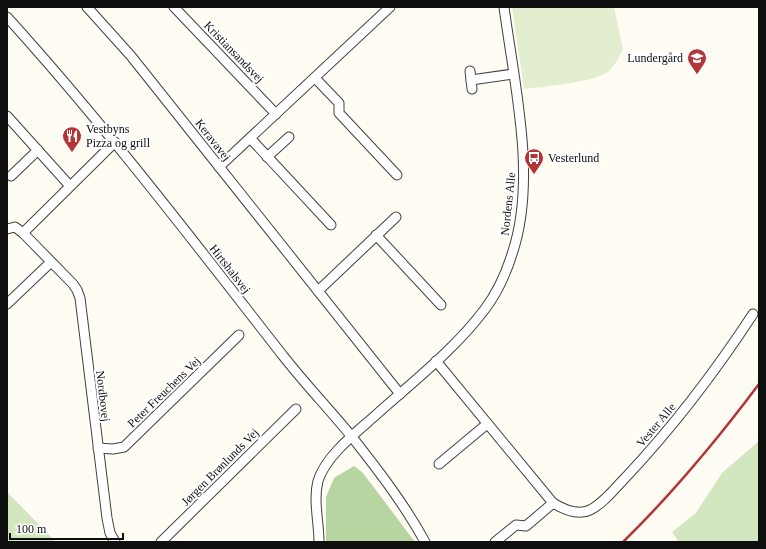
<svg xmlns="http://www.w3.org/2000/svg" width="766" height="549" viewBox="0 0 766 549" font-family="'Times New Roman',serif">
  <style>
    .green { fill: #d2e6bf }
    .forest { fill: #b7d5a0 }
    .pitch { fill: #e3eed0 }
    .lines { fill: none; stroke-linecap: round; stroke-linejoin: round }
    .minor-casing { stroke: #424242; stroke-width: 11 }
    .minor { stroke: #fff; stroke-width: 9 }
    .rail { stroke: #b23538; stroke-width: 2.5 }
    .labels { text-anchor: middle; stroke-width: 4; stroke-linejoin: round; paint-order: stroke }
    .street-label { font-size: 12px; fill: #0f0f0f; stroke: #fff }
    .poi-label { font-size: 12px; fill: #0f0f0f; stroke: #fff; text-anchor: start }
  </style>
  <rect width="100%" height="100%" fill="#fefcf3"/>
  <g class="green">
    <path d="M 759,441 L 759,542 L 679,542 L 672,532 L 696,513 L 722,473 Z"/>
    <path d="M 7,492 L 56,542 L 7,542 Z"/>
  </g>
  <path class="forest" d="M 354,466 L 363,473 L 415,542 L 326,542 L 326,497 L 334,478 Z"/>
  <path class="pitch" d="M 512,7 L 614,7 L 623,50 C 619,57 615,65 609,71 C 597,82 542,87 524,89 Z"/>
  <g class="lines">
    <defs>
      <g id="minor">
        <path d="M 87,7 L 131,56 L 400,394"/>
        <path d="M 174,7 L 276,114"/>
        <path d="M 7,17 C 105,125 194,242 284,357 C 306,385 330,410 352,437 C 378,470 405,505 425,542"/>
        <path d="M 470,71 L 472,89"/>
        <path d="M 315,78 L 339,103 L 339,113 L 397,175"/>
        <path d="M 471,80 L 513,74"/>
        <path d="M 7,116 L 70,186"/>
        <path d="M 250,138 L 331,225"/>
        <path d="M 115,142 L 23,233 L 73,284 L 77,290 L 80,298 L 107,518 L 110,533 L 115,542"/>
        <path d="M 267,157 L 289,137"/>
        <path d="M 219,167 L 390,7"/>
        <path d="M 11,176 L 38,150"/>
        <path d="M 7,229 L 15,227 L 23,233"/>
        <path d="M 376,235 L 441,305"/>
        <path d="M 318,291 L 396,217"/>
        <path d="M 7,304 L 51,262"/>
        <path d="M 436,361 L 553,503 C 563,509 578,516 590,510 C 604,503 615,488 626,477 C 673,427 715,372 753,314"/>
        <path d="M 98,448 L 113,449 L 124,447 L 239,335"/>
        <path d="M 439,464 L 487,424"/>
        <path d="M 161,542 L 296,409"/>
        <path d="M 319,542 C 319,522 313,500 318,481 C 326,455 357,432 377,414 C 414,381 455,349 485,309 C 497,293 507,271 513,251 C 537,177 514,83 504,7"/>
        <path d="M 495,542 L 516,525 L 526,526 L 553,503"/>
      </g>
    </defs>
    <use href="#minor" class="minor-casing"/>
    <use href="#minor" class="minor"/>
    <path class="rail" d="M 623,542 C 673,493 717,440 759,384"/>
  </g>
  <defs>
    <symbol id="school-pin" viewBox="-11 -11 22 30"><path d="M0 17L-7.5 6A9.5 9.5 0 1 1 7.5 6Z" fill="#b23538" stroke="#fff"/><path d="M0-5L7-2L0 1L-7-2ZM-4 1L0 2.5L4 1V4Q0 6-4 4Z" fill="#fff"/></symbol>
    <symbol id="restaurant-pin" viewBox="-11 -11 22 30"><path d="M0 17L-7.5 6A9.5 9.5 0 1 1 7.5 6Z" fill="#b23538" stroke="#fff"/><path d="M-5-6h1v4h1v-4h1v4h1v-4h1v5L-1.5 .5V6h-2V.5L-5-1ZM5-6V6H3V1.5H1.5Q1.5-4 5-6Z" fill="#fff"/></symbol>
    <symbol id="bus-pin" viewBox="-11 -11 22 30"><path d="M0 17L-7.5 6A9.5 9.5 0 1 1 7.5 6Z" fill="#b23538" stroke="#fff"/><path d="M-5-6H5V4H4V6H2V4H-2V6H-4V4H-5ZM-3.5-4V0h7V-4ZM-3.5 1.2v1.5H-2V1.2ZM2 1.2v1.5H3.5V1.2Z" fill="#fff"/></symbol>
  </defs>
  <g fill-rule="evenodd">
    <use href="#school-pin" x="686" y="47" width="22" height="30"/>
    <use href="#restaurant-pin" x="61" y="125" width="22" height="30"/>
    <use href="#bus-pin" x="523" y="147" width="22" height="30"/>
  </g>
  <g class="labels">
    <g class="street-label">
      <text transform="translate(234 52) rotate(46)" y="4">Kristiansandsvej</text>
      <text transform="translate(213 140) rotate(52)" y="4">Keravavej</text>
      <text transform="translate(508 204) rotate(-84)" y="4">Nordens Alle</text>
      <text transform="translate(230 269) rotate(52)" y="4">Hirtshalsvej</text>
      <text transform="translate(164 392) rotate(-44)" y="4">Peter Freuchens Vej</text>
      <text transform="translate(103 396) rotate(83)" y="4">Nordbovej</text>
      <text transform="translate(656 425) rotate(-50)" y="4">Vester Alle</text>
      <text transform="translate(220 467) rotate(-45)" y="4">Jørgen Brønlunds Vej</text>
    </g>
    <g class="poi-label">
      <text x="683" y="62" text-anchor="end">Lundergård</text>
      <text x="86" y="133">Vestbyns<tspan x="86" dy="14">Pizza og grill</tspan></text>
      <text x="548" y="162">Vesterlund</text>
    </g>
  </g>
  <rect width="766" height="549" fill="none" stroke="#0f0f0f" stroke-width="16"/>
  <path d="M10 533v6h113v-6" fill="none" stroke="#0f0f0f" stroke-width="2"/>
  <text x="16" y="533" font-size="12" fill="#0f0f0f" stroke="#ffffff" stroke-width="3" paint-order="stroke">100 m</text>
</svg>
